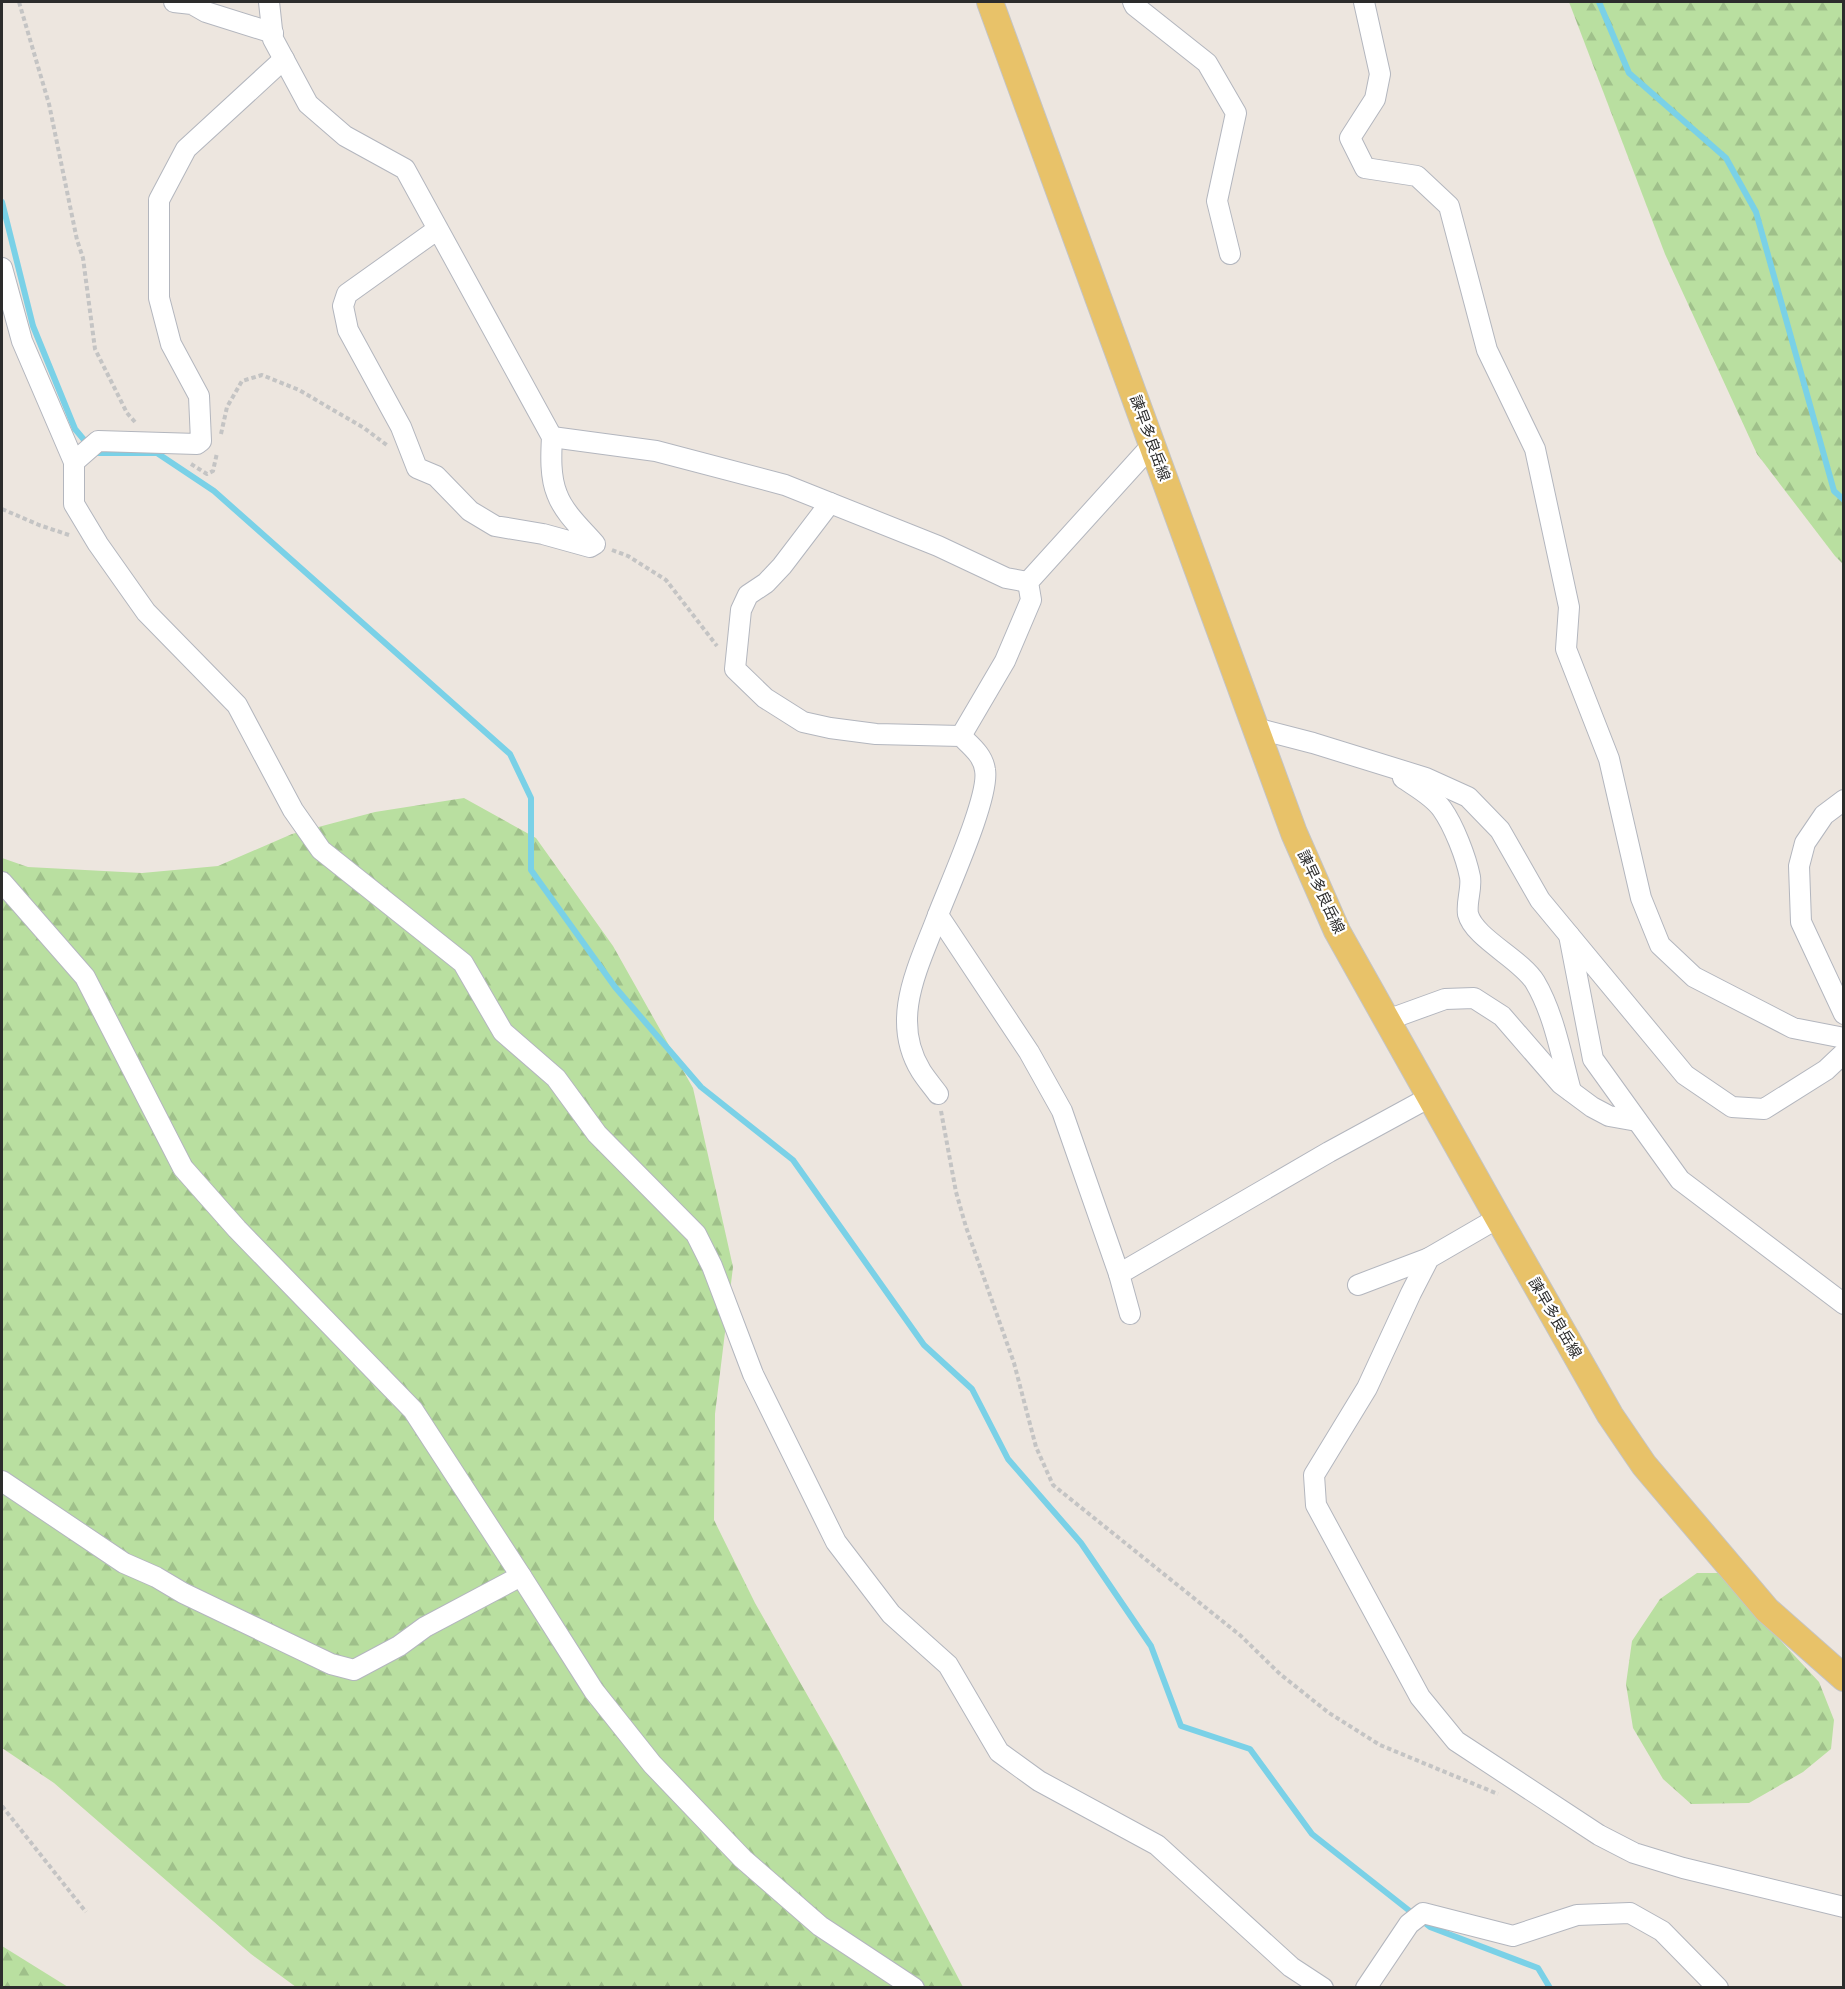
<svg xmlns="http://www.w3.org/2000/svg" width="1845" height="1989" viewBox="0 0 1845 1989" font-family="'Work Sans','Noto Sans JP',sans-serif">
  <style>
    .forest { fill: url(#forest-firs) }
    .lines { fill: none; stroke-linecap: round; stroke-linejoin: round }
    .stream { stroke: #7ad1e7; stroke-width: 6 }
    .minor-casing { stroke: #b3b6be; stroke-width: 22 }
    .major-casing { stroke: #c4c4c4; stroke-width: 28 }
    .path { stroke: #c4c4c4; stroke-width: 4; stroke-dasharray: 4.5 3; stroke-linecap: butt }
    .minor { stroke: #fff; stroke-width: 20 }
    .major { stroke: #e8c269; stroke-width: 26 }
    .labels { text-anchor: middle; stroke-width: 4.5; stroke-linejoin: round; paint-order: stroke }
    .street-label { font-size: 15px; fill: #2c2c2c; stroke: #fff }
  </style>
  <defs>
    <pattern id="forest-firs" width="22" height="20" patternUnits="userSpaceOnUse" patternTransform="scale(1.5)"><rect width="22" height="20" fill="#b9dfa0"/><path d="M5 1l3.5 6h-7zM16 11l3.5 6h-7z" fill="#9fc08a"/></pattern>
  </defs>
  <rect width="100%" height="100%" fill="#ede6df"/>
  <g class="forest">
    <path d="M 1569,2 L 1843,2 L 1843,564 L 1835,556 L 1757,454 L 1665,254 Z"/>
    <path d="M 464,798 L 536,838 L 613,946 L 693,1088 L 733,1267 L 715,1414 L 714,1520 L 755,1603 L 839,1751 L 963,1987 L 296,1987 L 251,1954 L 54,1783 L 2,1748 L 2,858 L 28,867 L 142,873 L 218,866 L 292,834 L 375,812 Z"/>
    <path d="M 1697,1573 L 1728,1573 L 1747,1585 L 1780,1640 L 1819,1682 L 1834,1720 L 1831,1749 L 1803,1772 L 1749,1803 L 1691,1804 L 1663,1779 L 1633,1728 L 1626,1684 L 1632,1641 L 1660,1599 Z"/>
    <path d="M 2,1946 L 68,1987 L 2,1987 Z"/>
  </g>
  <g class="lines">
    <g class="stream">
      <path d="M 1599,2 L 1629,73 L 1726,158 L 1756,212 L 1834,491 L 1844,500"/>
      <path d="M 2,202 L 33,326 L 75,429 L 95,453 L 157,453 L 214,491 L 510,754 L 531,798 L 531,870 L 615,987 L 701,1087 L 793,1160 L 924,1345 L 972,1389 L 1008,1459 L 1081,1543 L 1151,1646 L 1181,1726 L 1250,1749 L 1312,1834 L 1430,1927 L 1538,1968 L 1550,1988"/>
    </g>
    <defs>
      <g id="minor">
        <path d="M 174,2 L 192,4 L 206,12 L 273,33"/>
        <path d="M 269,2 L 273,39 L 308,104 L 345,136 L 405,169 L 552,437 C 551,455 550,477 557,494 C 564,513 582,529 595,544 L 590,547 L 543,534 L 495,526 L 470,511 L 436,476 L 417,468 L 401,427 L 348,330 L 343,306 L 347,294 L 438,229"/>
        <path d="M 1133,2 L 1135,6 L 1207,63 L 1236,113 L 1217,201 L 1230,254"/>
        <path d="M 1364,2 L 1380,74 L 1375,99 L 1350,138 L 1365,168 L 1417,176 L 1449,206 L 1487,350 L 1535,449 L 1569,607 L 1566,649 L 1609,759 L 1641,898 L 1660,945 L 1694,977 L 1793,1028 L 1844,1038"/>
        <path d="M 2,268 L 22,341 L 74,462 L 74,504 L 98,544 L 146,612 L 237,705 L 293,810 L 321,850 L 463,963 L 503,1032 L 556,1078 L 597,1134 L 696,1234 L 712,1266 L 753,1374 L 836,1542 L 891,1614 L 948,1665 L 999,1752 L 1039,1781 L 1157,1845 L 1291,1967 L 1323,1988"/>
        <path d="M 552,437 L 656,451 L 785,485 L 938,546 L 1006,578 L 1028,582"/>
        <path d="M 74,462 L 98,441 L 197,444 L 201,441 L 199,396 L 171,344 L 159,298 L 159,200 L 186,149 L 284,59"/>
        <path d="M 830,503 L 782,566 L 766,583 L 748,595 L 741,610 L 735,669 L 765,698 L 803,722 L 830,728 L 876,734 L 961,736 C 971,746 983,755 985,770 C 990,796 949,886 938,915 L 1029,1052 L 1062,1111 L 1119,1274"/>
        <path d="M 1255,728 L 1313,743 L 1426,778 L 1468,797 L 1500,830 L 1540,900 L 1685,1075 L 1732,1107 L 1764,1109 L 1826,1070 L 1844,1053"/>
        <path d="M 961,736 L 1005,661 L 1031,600 L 1028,582 L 1152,445"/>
        <path d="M 1403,778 C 1416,787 1433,796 1442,809 C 1454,826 1466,857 1470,877 C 1472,889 1466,902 1468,914 C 1474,938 1521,959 1535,982 C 1554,1014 1561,1055 1571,1091"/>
        <path d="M 1844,800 L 1824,815 L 1805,843 L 1799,866 L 1801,922 L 1844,1014"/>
        <path d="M 2,882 L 85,977 L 183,1168 L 237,1229 L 413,1410 L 521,1576 L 594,1691 L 652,1764 L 743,1859 L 820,1926 L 914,1988"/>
        <path d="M 938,915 C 919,966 889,1019 921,1071 C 926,1079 933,1087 938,1094"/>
        <path d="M 1569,935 L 1593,1059 L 1680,1180 L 1844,1304"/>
        <path d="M 1387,1020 L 1445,999 L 1474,998 L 1502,1016 L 1561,1084 L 1592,1107 L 1609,1116 L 1637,1121"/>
        <path d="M 1498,1218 L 1429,1258 L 1411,1293 L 1367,1388 L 1314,1475 L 1316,1505 L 1420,1697 L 1456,1741 L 1599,1835 L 1634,1853 L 1683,1868 L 1844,1907"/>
        <path d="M 1358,1285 L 1429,1258"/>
        <path d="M 1130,1314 L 1119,1274 L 1329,1152 L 1430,1097"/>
        <path d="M 2,1481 L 124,1563 L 156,1577 L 183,1593 L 331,1664 L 354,1670 L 399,1646 L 425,1627 L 521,1576"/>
        <path d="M 1366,1988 L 1409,1924 L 1423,1913 L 1513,1936 L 1577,1915 L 1630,1913 L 1662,1931 L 1718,1988"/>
      </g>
      <path id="major" d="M 990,2 L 1294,833 L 1337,931 L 1498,1218 L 1610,1415 L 1644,1465 L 1767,1610 L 1844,1678"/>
    </defs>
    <use href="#minor" class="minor-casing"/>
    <use href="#major" class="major-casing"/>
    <g class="path">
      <path d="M 19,2 L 49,104 L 77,240 L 83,258 L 95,349 L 127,413 L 135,422"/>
      <path d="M 221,434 L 227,407 L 242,381 L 262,375 L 299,390 L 364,428 L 388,446"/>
      <path d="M 191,464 L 207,474 L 213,471 L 217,453"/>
      <path d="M 2,509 L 39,525 L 69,535"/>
      <path d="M 612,550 L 628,556 L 666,580 L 717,646"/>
      <path d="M 941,1111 L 956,1192 L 966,1227 L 1014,1363 L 1036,1447 L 1053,1485 L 1241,1636 L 1280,1674 L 1329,1713 L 1380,1745 L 1498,1794"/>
      <path d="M 2,1806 L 86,1912"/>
    </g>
    <use href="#minor" class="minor"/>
    <use href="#major" class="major"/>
  </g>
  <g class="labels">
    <g class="street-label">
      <text transform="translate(1150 438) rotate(70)" y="5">諫早多良岳線</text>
      <text transform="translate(1321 892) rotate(65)" y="5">諫早多良岳線</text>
      <text transform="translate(1555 1318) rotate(60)" y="5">諫早多良岳線</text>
    </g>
  </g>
  <rect width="1845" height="1989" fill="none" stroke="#2c2c2c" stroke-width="6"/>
</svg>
